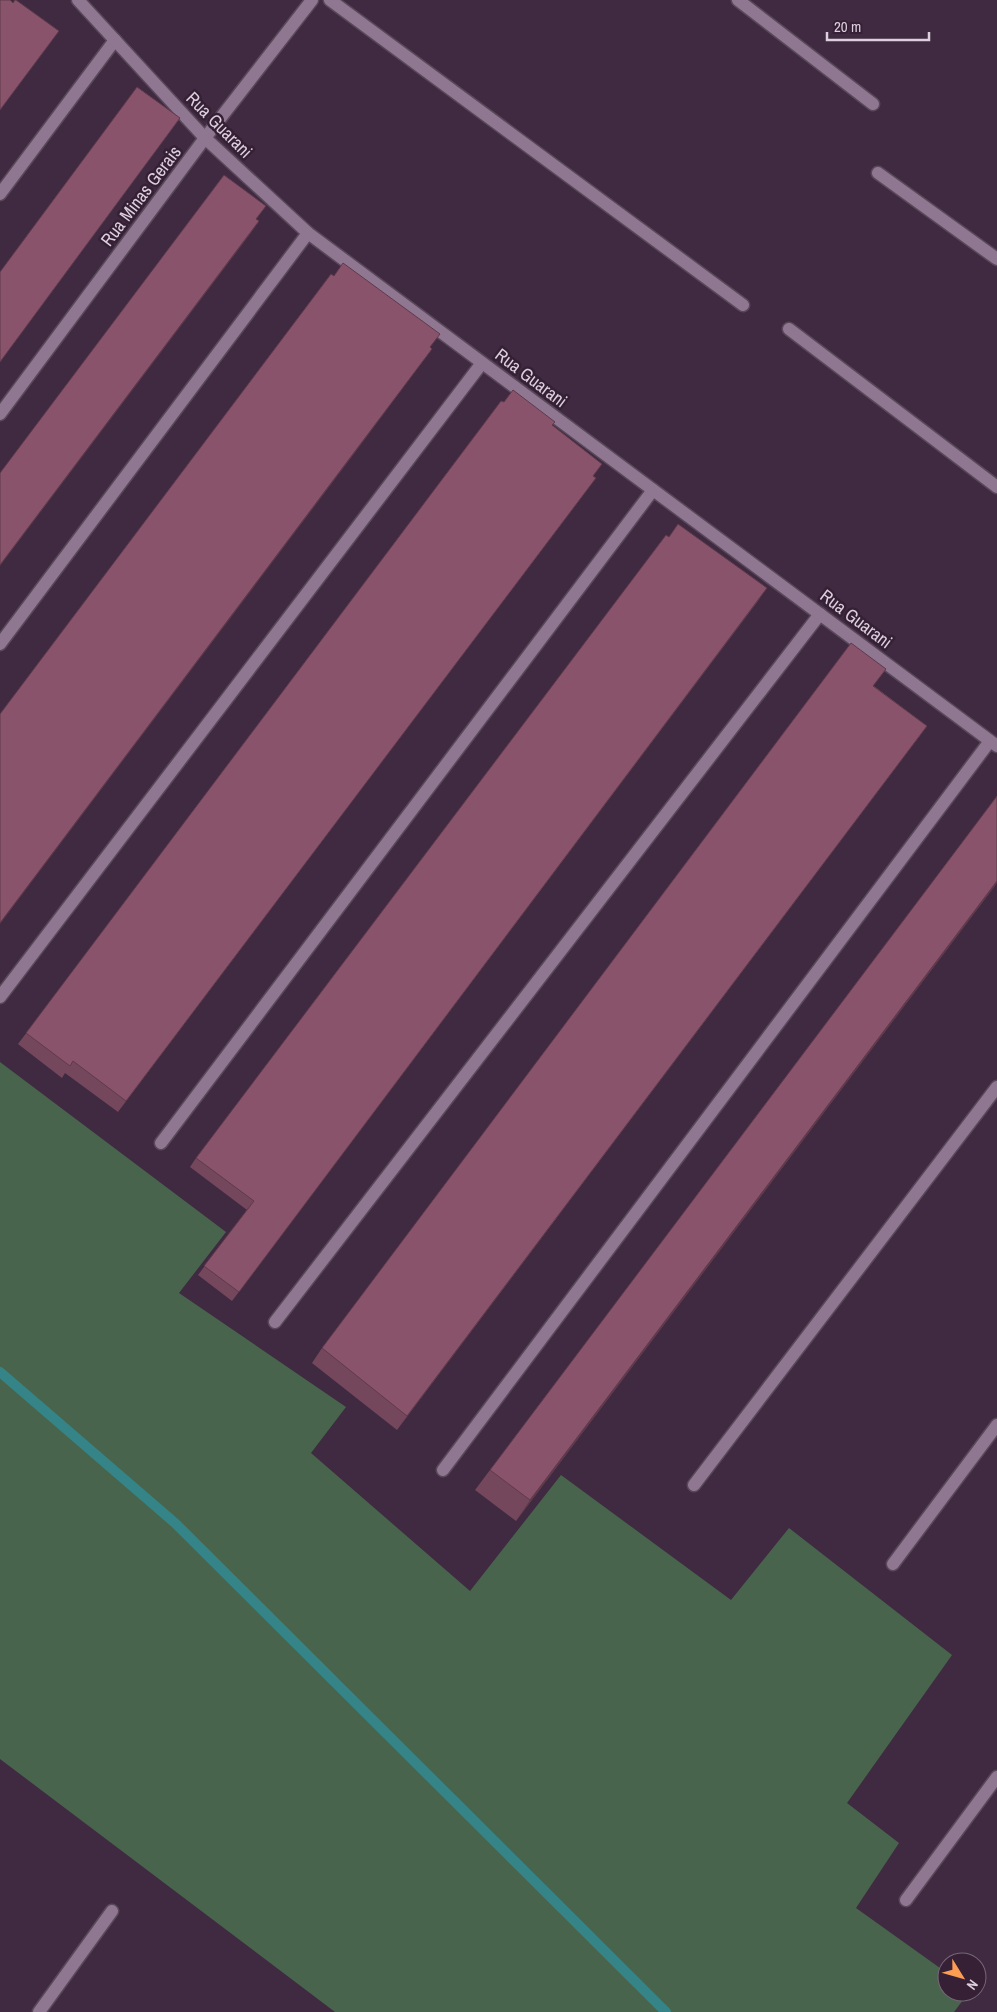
<svg xmlns="http://www.w3.org/2000/svg" width="997" height="2012" viewBox="0 0 997 2012" font-family="'Archivo Narrow',sans-serif">
  <style>
    .green { fill: #49644d }
    .lines { fill: none; stroke-linecap: round; stroke-linejoin: round }
    .stream { stroke: #358588; stroke-width: 10 }
    .minor-casing { stroke: #59475a; stroke-width: 15 }
    .tertiary-casing { stroke: #59475a; stroke-width: 15 }
    .minor { stroke: #8f7691; stroke-width: 12 }
    .tertiary { stroke: #8f7691; stroke-width: 12 }
    .wall { fill: #75475c }
    .shaded-wall { fill: #5f3a4b }
    .building { fill: #88536b; stroke: #5f3a4b }
    .labels { text-anchor: middle; stroke-width: 5; stroke-linejoin: round; paint-order: stroke }
    .street-label { font-size: 18px; fill: #ddcfde; stroke: #352036 }
  </style>
  <rect width="100%" height="100%" fill="#3f2a41"/>
  <path class="green" d="M 0,1062 L 226,1232 L 179,1293 L 346,1407 L 311,1453 L 470,1591 L 561,1475 L 731,1600 L 789,1528 L 952,1655 L 847,1803 L 899,1843 L 856,1908 L 947,1973 L 947,1992 L 969,1992 L 954,2012 L 335,2012 L 0,1759 Z"/>
  <g class="lines">
    <path class="stream" d="M 0,1372 L 175,1523 L 666,2012"/>
    <defs>
      <g id="minor">
        <path d="M 330,0 L 743,305"/>
        <path d="M 738,0 L 873,104"/>
        <path d="M 878,173 L 997,259"/>
        <path d="M 0,194 L 115,40"/>
        <path d="M 789,329 L 997,487"/>
        <path d="M 0,414 L 205,138 L 312,0"/>
        <path d="M 0,644 L 308,233"/>
        <path d="M 0,997 L 482,363"/>
        <path d="M 161,1143 L 653,490"/>
        <path d="M 275,1322 L 820,614"/>
        <path d="M 443,1470 L 990,741"/>
        <path d="M 694,1485 L 997,1087"/>
        <path d="M 893,1564 L 997,1425"/>
        <path d="M 906,1900 L 997,1777"/>
        <path d="M 39,2012 L 112,1911"/>
      </g>
      <path id="tertiary" d="M 78,0 L 205,138 L 308,233 L 997,746"/>
    </defs>
    <use href="#minor" class="minor-casing"/>
    <use href="#tertiary" class="tertiary-casing"/>
    <use href="#minor" class="minor"/>
    <use href="#tertiary" class="tertiary"/>
  </g>
  <g class="wall">
    <path d="M 504,402 L 552,426 L 594,476 L 587,489 L 118,1112 L 65,1073 L 62,1078 L 18,1044 Z"/>
    <path d="M 761,597 L 232,1301 L 198,1275 L 247,1210 L 190,1167 L 196,1158 Z"/>
    <path d="M 874,686 L 927,726 L 397,1430 L 312,1363 L 322,1348 Z"/>
    <path d="M 997,883 L 516,1521 L 475,1490 L 490,1470 Z"/>
  </g>
  <g class="shaded-wall">
    <path d="M 259,221 L 251,233 L 0,566 L 0,565 Z"/>
    <path d="M 432,349 L 351,458 L 0,924 L 0,923 Z"/>
    <path d="M 596,478 L 587,489 L 118,1112 L 126,1101 Z"/>
    <path d="M 927,726 L 916,741 L 397,1430 L 407,1416 Z"/>
    <path d="M 997,881 L 997,883 L 516,1521 L 530,1500 Z"/>
  </g>
  <g class="building">
    <path d="M 0,0 L 10,0 L 13,3 L 15,0 L 16,0 L 59,31 L 0,110 Z"/>
    <path d="M 137,87 L 180,118 L 0,362 L 0,272 Z"/>
    <path d="M 224,175 L 266,206 L 256,219 L 259,221 L 0,565 L 0,473 Z"/>
    <path d="M 343,263 L 440,334 L 430,347 L 432,349 L 0,923 L 0,714 L 331,274 L 334,276 Z"/>
    <path d="M 513,390 L 555,422 L 552,425 L 602,464 L 593,476 L 596,478 L 126,1101 L 73,1061 L 70,1066 L 26,1033 L 501,401 L 504,402 Z"/>
    <path d="M 678,524 L 767,588 L 239,1292 L 204,1266 L 254,1201 L 196,1158 L 666,535 L 669,537 Z"/>
    <path d="M 851,643 L 886,669 L 873,686 L 927,726 L 407,1416 L 322,1348 Z"/>
    <path d="M 997,796 L 997,881 L 530,1500 L 490,1470 Z"/>
  </g>
  <g class="labels">
    <g class="street-label">
      <text transform="translate(219 125) rotate(45)" y="6">Rua Guarani</text>
      <text transform="translate(141 196) rotate(-53)" y="6">Rua Minas Gerais</text>
      <text transform="translate(531 378) rotate(37)" y="6">Rua Guarani</text>
      <text transform="translate(856 619) rotate(37)" y="6">Rua Guarani</text>
    </g>
  </g>
  <g transform="translate(962 1977) rotate(127)"><circle r="24" fill="#352036" stroke="#786679"/>
  <path d="M0-4L9 19L0 12L-9 19Z" fill="#fc9d53"/>
  <text y="-8" font-size="14" font-weight="bold" text-anchor="middle" fill="#ddcfde">N</text>
  </g>
  <path d="M827 32v8h102v-8" fill="none" stroke="#ddcfde" stroke-width="2.5"/>
  <text x="834" y="32" font-size="15" fill="#ddcfde" stroke="#352036" stroke-width="4" paint-order="stroke">20 m</text>
</svg>
